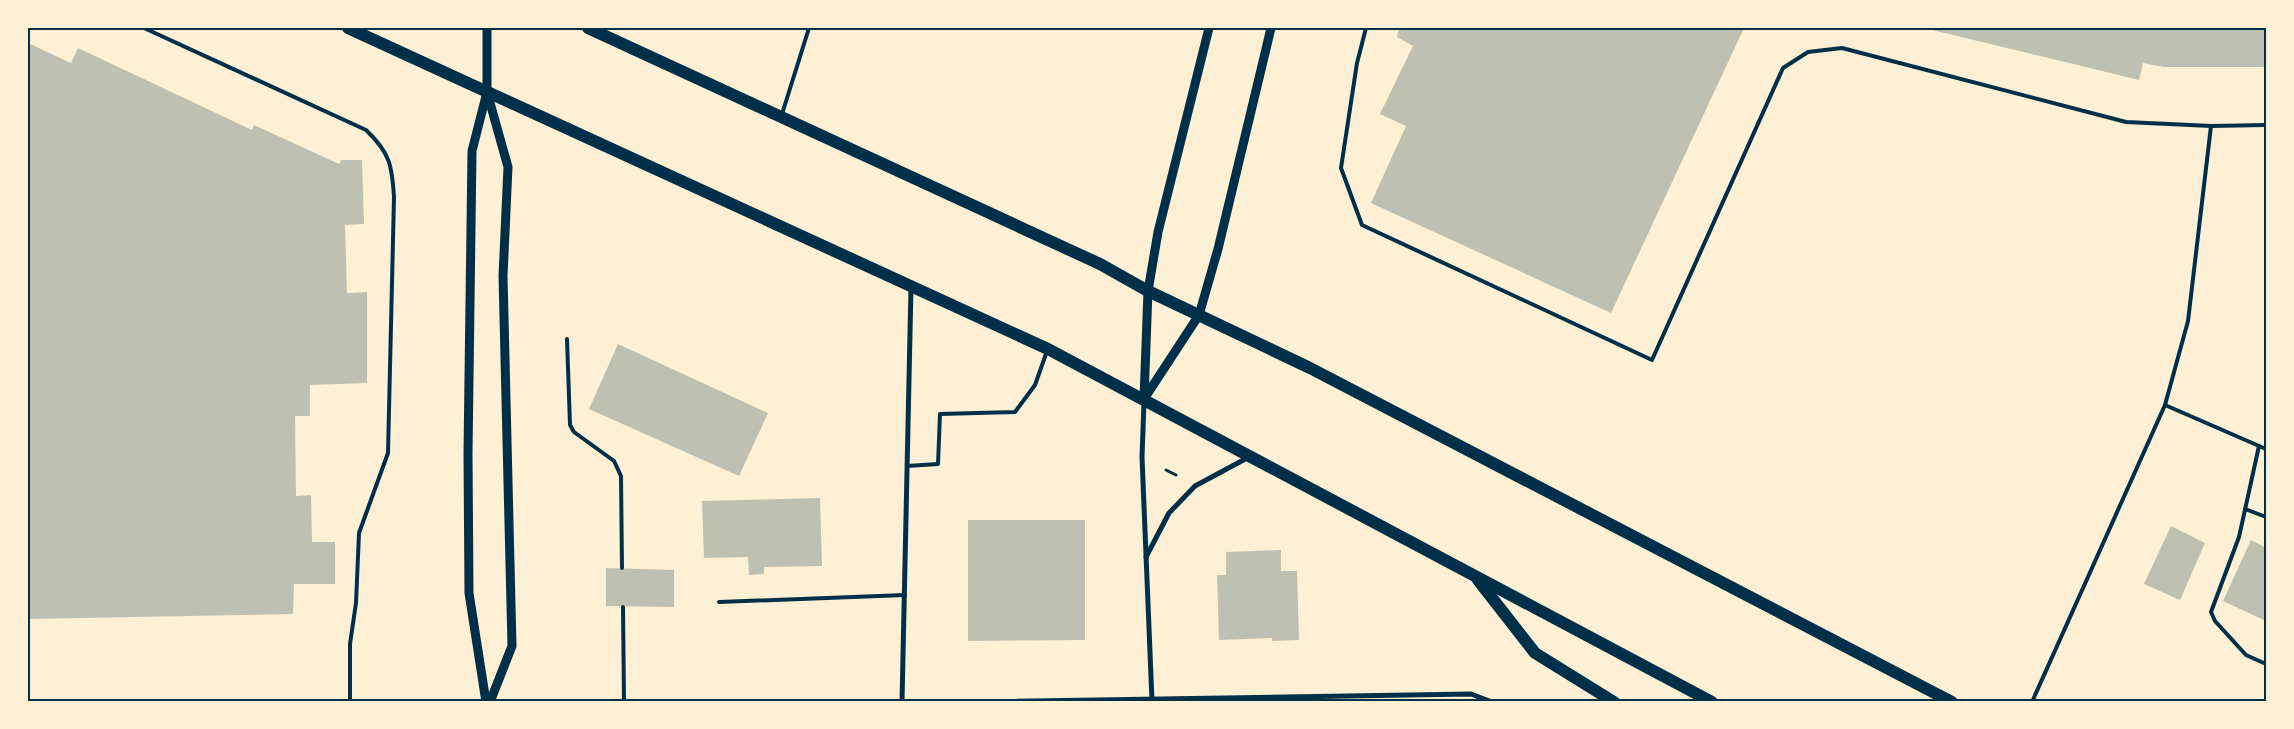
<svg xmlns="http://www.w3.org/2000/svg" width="2294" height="729" viewBox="0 0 2294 729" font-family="'Space Grotesk',sans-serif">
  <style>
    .building { fill: #bec0b2 }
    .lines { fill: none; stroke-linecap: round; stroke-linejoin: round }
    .path { stroke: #003049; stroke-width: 3 }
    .service { stroke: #003049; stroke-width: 4 }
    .minor { stroke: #003049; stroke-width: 5 }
    .tertiary { stroke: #003049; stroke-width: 9 }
    .primary { stroke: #003049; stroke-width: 12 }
    .neatline { fill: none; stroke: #003049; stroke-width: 2 }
  </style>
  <rect width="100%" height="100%" fill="#fdf0d5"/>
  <g class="building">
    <path d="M 1399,28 L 1744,28 L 1611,313 L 1371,203 L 1406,126 L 1380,114 L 1413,46 L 1397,37 Z"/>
    <path d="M 1924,28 L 2266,28 L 2266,67 L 2164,67 L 2143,63 L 2139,80 Z"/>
    <path d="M 28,43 L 71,63 L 78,48 L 252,130 L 254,125 L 339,164 L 341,160 L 362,160 L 364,224 L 345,225 L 347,293 L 367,292 L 367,383 L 310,385 L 310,416 L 295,416 L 296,496 L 311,495 L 312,542 L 335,542 L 335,584 L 294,584 L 293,614 L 28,619 Z"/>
    <path d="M 618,344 L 768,413 L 739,476 L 589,409 Z"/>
    <path d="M 820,498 L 822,566 L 764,567 L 764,574 L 749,575 L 748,557 L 704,558 L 702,501 Z"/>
    <path d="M 968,520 L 1085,520 L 1085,640 L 968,641 Z"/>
    <path d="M 2171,526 L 2205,543 L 2180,600 L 2144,584 Z"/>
    <path d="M 2251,540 L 2266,548 L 2266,621 L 2223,601 Z"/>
    <path d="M 1281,550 L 1281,571 L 1297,571 L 1299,640 L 1272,641 L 1272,638 L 1219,640 L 1217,575 L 1226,575 L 1226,552 Z"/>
    <path d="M 606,568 L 674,570 L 674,607 L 606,606 Z"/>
  </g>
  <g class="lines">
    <path class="path" d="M 1166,470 L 1176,475"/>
    <g class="service">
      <path d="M 144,28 L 366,130 C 390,153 392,165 394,197 L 388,453 L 359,533 L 356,603 L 350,644 L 350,702"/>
      <path d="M 1366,28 L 1357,63 L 1341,168 L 1362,225 L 1652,360 L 1783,68 L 1808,52 L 1842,48 L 2126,122 L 2211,126 L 2266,125"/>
      <path d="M 782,114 L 809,28"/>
      <path d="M 567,339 L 570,425 L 574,432 L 614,461 L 621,476 L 622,568"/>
      <path d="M 2165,405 L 2266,449"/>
      <path d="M 2259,446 L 2239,537 L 2211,612 L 2215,621 L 2246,655 L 2266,664"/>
      <path d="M 907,466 L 938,464 L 940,414 L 1015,412 L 1035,385 L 1047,351"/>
      <path d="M 2245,509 L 2266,517"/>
      <path d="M 719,602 L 905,595"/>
      <path d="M 623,607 L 624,702"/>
      <path d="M 2032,702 L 2165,405 L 2188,321 L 2211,126"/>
    </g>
    <g class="minor">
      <path d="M 1144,402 L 1142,457 L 1152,701"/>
      <path d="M 1146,557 L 1169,513 L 1195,486 L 1249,457"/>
      <path d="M 902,702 L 911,287"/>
      <path d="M 971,702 L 1471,694 L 1492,702"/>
    </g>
    <g class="tertiary">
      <path d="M 487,28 L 487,92 L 508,167 L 503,276 L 512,646 L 490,702"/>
      <path d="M 1144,399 L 1199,315 L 1218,249 L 1271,28"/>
      <path d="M 1144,399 L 1148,291 L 1158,232 L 1209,28"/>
      <path d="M 486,702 L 469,593 L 468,454 L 472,151 L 487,92"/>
    </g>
    <g class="primary">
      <path d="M 348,28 L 1048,349 L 1712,702"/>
      <path d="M 588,28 L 1100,264 L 1148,291 L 1310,368 L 1952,702"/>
      <path d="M 1478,580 L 1535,653 L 1614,702"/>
    </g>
  </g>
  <rect width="2294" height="729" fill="none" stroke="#fdf0d5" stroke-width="58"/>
  <rect x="29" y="29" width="2236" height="671" class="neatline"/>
</svg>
